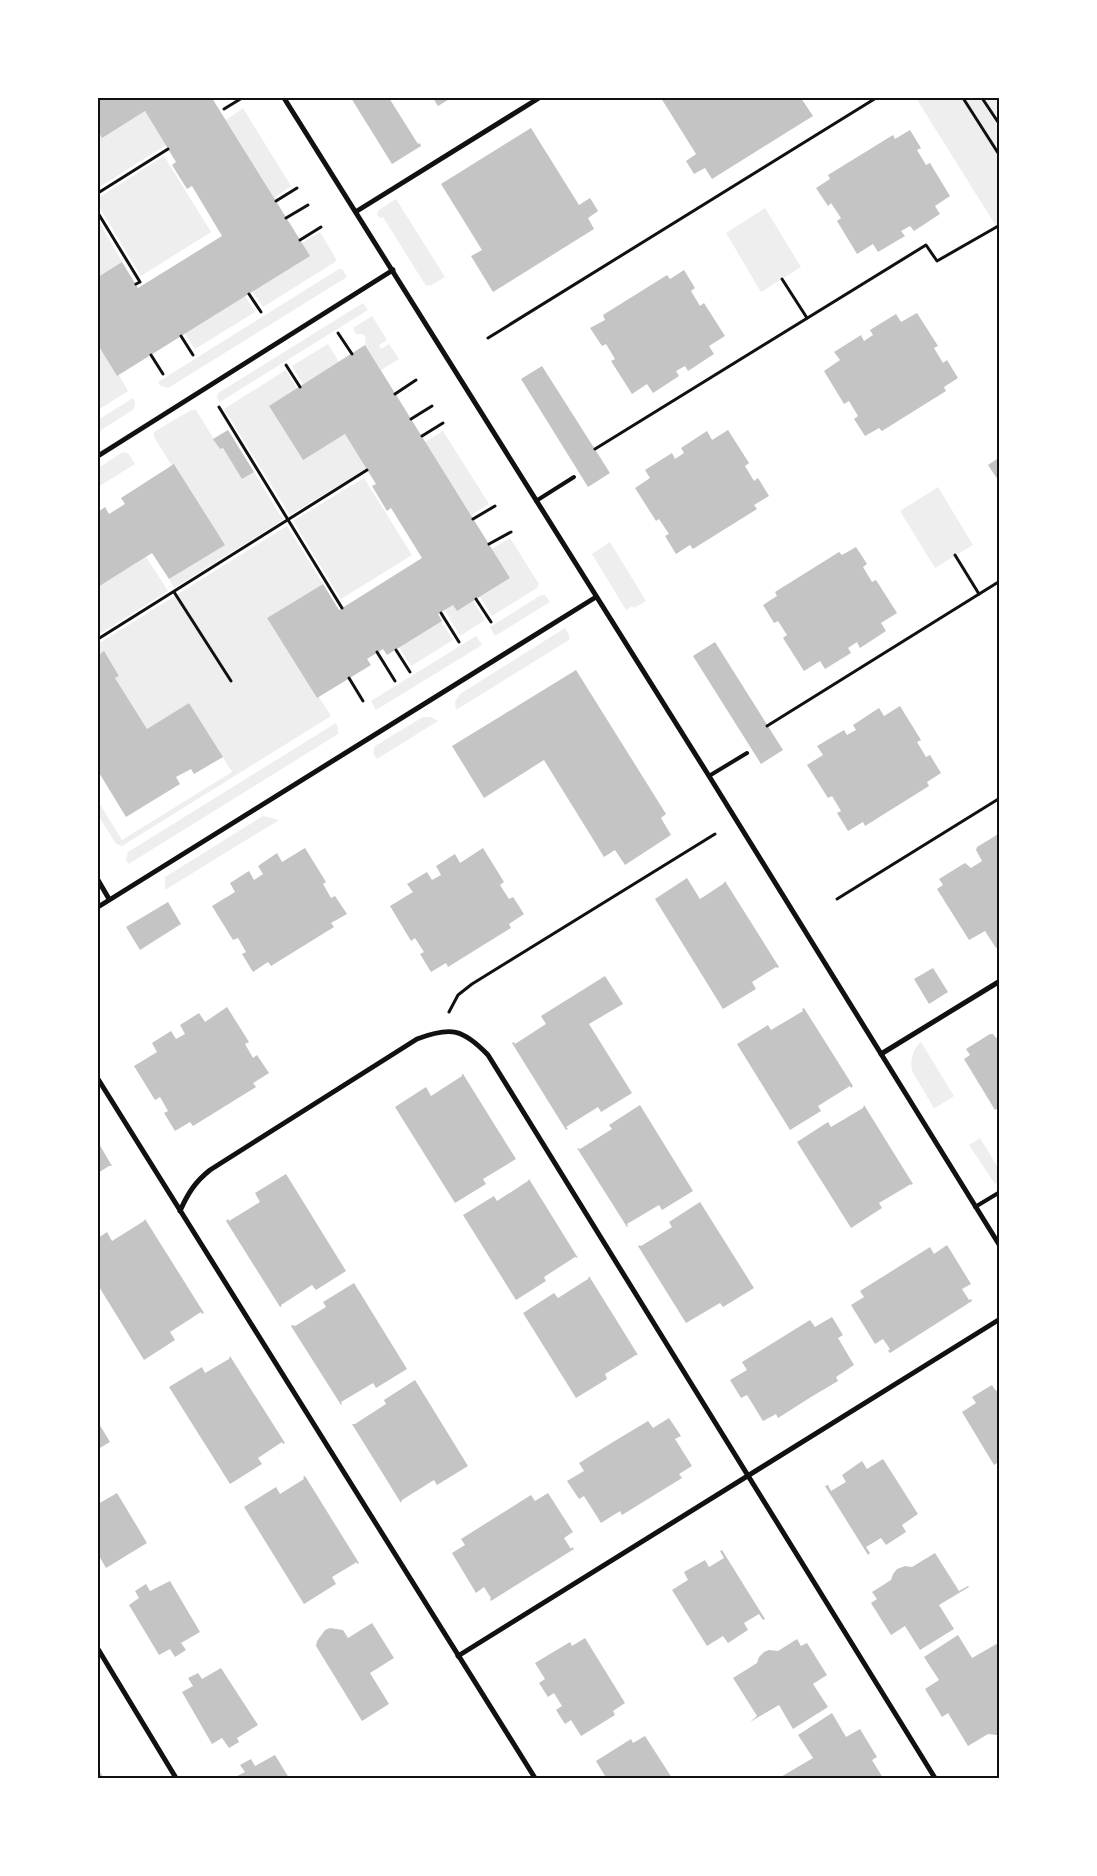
<svg xmlns="http://www.w3.org/2000/svg" width="1097" height="1876" viewBox="0 0 1097 1876" font-family="'Open Sans',sans-serif">
  <style>
    .green { fill: #eee }
    .building { fill: #c4c4c4 }
    .lines { fill: none; stroke-linecap: round; stroke-linejoin: round }
    .path { stroke: #111; stroke-width: 3 }
    .service { stroke: #111; stroke-width: 4 }
    .minor { stroke: #111; stroke-width: 5 }
    .neatline { fill: none; stroke: #111; stroke-width: 2 }
  </style>
  <rect width="100%" height="100%" fill="#fff"/>
  <g class="green">
    <path d="M 916,98 L 999,98 L 999,232 L 996,226 Z"/>
    <path d="M 243,108 L 291,186 L 274,198 L 226,120 Z"/>
    <path d="M 145,111 L 166,145 L 98,188 L 98,130 L 102,137 Z"/>
    <path d="M 164,156 L 211,232 L 141,276 L 98,205 L 98,198 Z"/>
    <path d="M 396,199 L 445,277 L 430,286 L 429,285 L 426,286 L 383,217 L 380,218 L 377,214 L 379,210 Z"/>
    <path d="M 765,208 L 801,267 L 761,292 L 726,233 Z"/>
    <path d="M 98,220 L 122,262 L 98,277 Z"/>
    <path d="M 320,232 L 336,259 L 335,262 L 263,307 L 253,292 L 302,243 Z"/>
    <path d="M 339,269 L 342,269 L 347,277 L 168,388 L 161,386 L 158,382 Z"/>
    <path d="M 245,296 L 255,312 L 195,349 L 185,334 Z"/>
    <path d="M 363,303 L 368,310 L 220,402 L 217,398 L 218,393 Z"/>
    <path d="M 372,316 L 387,340 L 379,345 L 381,349 L 389,344 L 399,359 L 381,370 L 365,345 L 366,337 L 362,334 L 356,334 L 353,328 Z"/>
    <path d="M 328,344 L 339,362 L 303,384 L 292,366 Z"/>
    <path d="M 98,345 L 117,376 L 119,375 L 128,391 L 98,410 Z"/>
    <path d="M 286,370 L 297,389 L 269,406 L 302,459 L 345,434 L 367,468 L 290,515 L 224,409 Z"/>
    <path d="M 133,398 L 135,402 L 134,409 L 98,432 L 98,420 Z"/>
    <path d="M 191,410 L 196,410 L 220,449 L 223,448 L 242,479 L 254,472 L 283,520 L 174,588 L 169,579 L 224,544 L 175,465 L 172,466 L 154,437 L 154,432 Z"/>
    <path d="M 443,431 L 489,504 L 471,515 L 425,442 Z"/>
    <path d="M 123,452 L 128,453 L 135,464 L 98,487 L 98,468 Z"/>
    <path d="M 364,478 L 412,555 L 341,599 L 293,521 Z"/>
    <path d="M 938,487 L 973,545 L 935,568 L 900,511 Z"/>
    <path d="M 287,526 L 323,584 L 267,618 L 317,698 L 319,697 L 331,716 L 122,846 L 116,844 L 98,815 L 98,801 L 122,840 L 232,772 L 189,703 L 147,729 L 115,678 L 119,676 L 104,652 L 100,654 L 98,650 L 98,644 Z"/>
    <path d="M 510,538 L 539,584 L 537,588 L 492,616 L 480,597 L 510,578 L 492,549 Z"/>
    <path d="M 610,542 L 646,601 L 634,608 L 632,606 L 626,610 L 592,554 Z"/>
    <path d="M 146,557 L 168,591 L 98,635 L 98,587 Z"/>
    <path d="M 541,595 L 545,595 L 550,602 L 495,636 L 490,627 Z"/>
    <path d="M 473,601 L 485,620 L 460,636 L 445,610 L 453,605 L 457,611 Z"/>
    <path d="M 441,621 L 453,640 L 411,666 L 399,647 Z"/>
    <path d="M 565,628 L 569,635 L 569,640 L 456,710 L 455,702 L 460,694 Z"/>
    <path d="M 476,636 L 482,645 L 376,710 L 371,701 Z"/>
    <path d="M 423,717 L 431,717 L 438,721 L 377,759 L 373,753 L 375,746 Z"/>
    <path d="M 336,723 L 338,728 L 338,734 L 135,860 L 129,864 L 126,860 L 128,852 Z"/>
    <path d="M 263,816 L 279,820 L 165,890 L 165,877 Z"/>
    <path d="M 921,1042 L 954,1096 L 935,1108 L 934,1108 L 912,1071 C 910,1060 912,1050 921,1042 Z"/>
    <path d="M 980,1138 L 999,1169 L 999,1181 L 995,1184 L 969,1145 Z"/>
  </g>
  <g class="building">
    <path d="M 98,98 L 212,98 L 310,256 L 117,376 L 98,345 L 98,277 L 122,262 L 138,288 L 222,236 L 192,186 L 187,189 L 172,165 L 176,162 L 145,111 L 102,138 L 98,130 Z"/>
    <path d="M 351,98 L 389,98 L 418,144 L 420,143 L 421,146 L 392,164 Z"/>
    <path d="M 433,98 L 451,98 L 438,106 Z"/>
    <path d="M 661,98 L 801,98 L 813,116 L 712,179 L 705,168 L 694,174 L 686,161 L 696,154 Z"/>
    <path d="M 531,128 L 579,205 L 590,198 L 598,211 L 588,218 L 594,229 L 493,292 L 471,256 L 482,250 L 441,184 Z"/>
    <path d="M 910,130 L 921,148 L 917,150 L 926,165 L 930,163 L 950,196 L 935,206 L 940,214 L 914,231 L 910,226 L 901,231 L 905,236 L 878,252 L 873,244 L 857,254 L 837,221 L 841,218 L 831,203 L 828,206 L 816,188 L 830,179 L 828,175 L 893,135 L 895,139 Z"/>
    <path d="M 684,270 L 695,288 L 691,291 L 700,306 L 704,303 L 725,336 L 709,346 L 714,354 L 688,371 L 685,366 L 676,371 L 679,376 L 653,393 L 647,384 L 632,394 L 611,361 L 615,359 L 606,344 L 602,346 L 590,328 L 605,320 L 603,315 L 667,275 L 670,279 Z"/>
    <path d="M 917,313 L 938,346 L 934,348 L 943,363 L 947,360 L 958,378 L 944,387 L 946,391 L 882,431 L 879,428 L 865,436 L 854,419 L 858,416 L 849,401 L 844,404 L 824,371 L 840,360 L 834,352 L 861,335 L 864,341 L 873,335 L 870,330 L 896,314 L 901,322 Z"/>
    <path d="M 365,345 L 510,578 L 457,611 L 453,605 L 438,614 L 442,621 L 387,655 L 383,649 L 367,659 L 371,665 L 317,698 L 267,618 L 323,584 L 339,610 L 422,558 L 391,508 L 387,511 L 372,486 L 376,484 L 345,434 L 303,460 L 269,406 Z"/>
    <path d="M 542,366 L 610,473 L 588,487 L 521,379 Z"/>
    <path d="M 228,430 L 254,472 L 242,479 L 223,448 L 220,449 L 213,439 Z"/>
    <path d="M 728,430 L 749,463 L 745,466 L 754,481 L 758,478 L 769,496 L 754,505 L 757,509 L 693,549 L 690,545 L 676,554 L 665,536 L 669,534 L 659,519 L 656,521 L 635,488 L 650,478 L 645,470 L 672,453 L 675,459 L 684,453 L 681,448 L 707,431 L 712,440 Z"/>
    <path d="M 1000,457 L 1000,483 L 988,465 Z"/>
    <path d="M 174,464 L 225,545 L 169,579 L 152,553 L 98,587 L 98,512 L 105,507 L 109,514 L 125,504 L 121,498 Z"/>
    <path d="M 856,547 L 867,564 L 863,567 L 872,582 L 876,580 L 897,613 L 881,623 L 886,631 L 860,648 L 857,642 L 848,648 L 851,653 L 825,669 L 820,661 L 804,671 L 783,638 L 787,635 L 778,621 L 774,623 L 763,605 L 777,596 L 775,592 L 839,552 L 842,555 Z"/>
    <path d="M 715,642 L 783,750 L 761,764 L 693,656 Z"/>
    <path d="M 98,650 L 100,654 L 104,651 L 119,676 L 115,678 L 147,729 L 189,703 L 223,757 L 194,774 L 191,769 L 176,777 L 180,784 L 126,817 L 98,771 Z"/>
    <path d="M 576,670 L 666,814 L 661,818 L 671,835 L 625,865 L 615,850 L 604,857 L 544,760 L 484,798 L 452,746 Z"/>
    <path d="M 900,706 L 921,740 L 917,742 L 926,757 L 930,755 L 941,773 L 927,782 L 929,786 L 865,826 L 863,822 L 848,831 L 837,813 L 841,811 L 832,796 L 828,798 L 807,765 L 823,755 L 817,746 L 844,730 L 847,735 L 856,730 L 853,725 L 879,708 L 884,716 Z"/>
    <path d="M 1000,833 L 1000,947 L 996,948 L 985,931 L 969,940 L 937,889 L 943,885 L 939,879 L 965,863 L 971,868 L 982,861 L 976,850 L 977,847 Z"/>
    <path d="M 305,848 L 326,882 L 323,884 L 331,898 L 335,896 L 347,914 L 331,923 L 334,927 L 271,966 L 268,962 L 253,972 L 242,954 L 246,952 L 238,938 L 233,940 L 212,906 L 235,892 L 230,883 L 249,871 L 254,880 L 263,874 L 258,866 L 277,853 L 282,862 Z"/>
    <path d="M 483,848 L 504,882 L 500,885 L 509,899 L 513,897 L 524,914 L 509,924 L 511,928 L 448,967 L 446,963 L 431,972 L 420,954 L 424,952 L 415,938 L 411,941 L 390,906 L 413,892 L 407,884 L 427,872 L 432,880 L 441,875 L 436,866 L 455,854 L 460,863 Z"/>
    <path d="M 687,878 L 700,899 L 723,884 L 725,881 L 779,967 L 777,968 L 776,967 L 752,982 L 756,989 L 723,1009 L 655,899 Z"/>
    <path d="M 168,902 L 181,924 L 140,950 L 126,927 Z"/>
    <path d="M 933,968 L 948,992 L 929,1004 L 914,979 Z"/>
    <path d="M 605,976 L 623,1004 L 589,1024 L 632,1093 L 601,1112 L 598,1107 L 566,1127 L 568,1129 L 566,1130 L 512,1043 L 514,1042 L 515,1044 L 546,1024 L 541,1016 Z"/>
    <path d="M 227,1007 L 249,1042 L 245,1044 L 253,1058 L 257,1055 L 269,1073 L 253,1083 L 256,1087 L 193,1126 L 190,1122 L 175,1131 L 164,1113 L 168,1111 L 160,1097 L 155,1100 L 134,1066 L 157,1052 L 152,1043 L 171,1031 L 176,1039 L 185,1034 L 180,1025 L 199,1013 L 205,1022 Z"/>
    <path d="M 804,1008 L 853,1086 L 851,1088 L 850,1086 L 818,1106 L 821,1111 L 790,1130 L 737,1044 L 768,1025 L 771,1030 L 803,1011 L 802,1009 Z"/>
    <path d="M 990,1034 L 993,1034 L 996,1038 L 1000,1036 L 1000,1107 L 995,1110 L 964,1059 L 970,1055 L 966,1049 Z"/>
    <path d="M 462,1074 L 463,1074 L 516,1159 L 483,1179 L 486,1184 L 455,1203 L 395,1107 L 426,1087 L 431,1096 L 462,1076 Z"/>
    <path d="M 640,1105 L 693,1191 L 662,1210 L 659,1205 L 627,1224 L 628,1226 L 627,1227 L 577,1148 L 580,1149 L 612,1129 L 609,1125 Z"/>
    <path d="M 864,1105 L 913,1184 L 911,1185 L 911,1184 L 879,1203 L 882,1208 L 851,1228 L 797,1142 L 828,1122 L 831,1127 L 863,1108 Z"/>
    <path d="M 98,1142 L 112,1166 L 109,1166 L 98,1173 Z"/>
    <path d="M 286,1174 L 346,1271 L 316,1290 L 312,1285 L 281,1305 L 282,1306 L 280,1307 L 226,1221 L 228,1219 L 229,1221 L 260,1202 L 255,1193 Z"/>
    <path d="M 529,1179 L 578,1258 L 575,1257 L 544,1277 L 546,1281 L 516,1300 L 463,1215 L 494,1196 L 497,1201 L 528,1181 Z"/>
    <path d="M 700,1202 L 754,1288 L 723,1307 L 720,1303 L 686,1323 L 638,1246 L 640,1245 L 641,1246 L 672,1227 L 669,1222 Z"/>
    <path d="M 145,1219 L 204,1313 L 202,1314 L 201,1312 L 170,1332 L 175,1340 L 144,1360 L 98,1285 L 98,1238 L 107,1232 L 112,1241 L 144,1221 Z"/>
    <path d="M 947,1245 L 971,1284 L 962,1289 L 969,1300 L 971,1299 L 972,1301 L 890,1353 L 888,1351 L 890,1349 L 883,1339 L 875,1344 L 851,1305 L 864,1297 L 860,1291 L 930,1247 L 934,1254 Z"/>
    <path d="M 589,1276 L 638,1355 L 636,1355 L 605,1374 L 607,1379 L 576,1398 L 523,1313 L 554,1293 L 558,1298 L 588,1279 Z"/>
    <path d="M 354,1283 L 407,1369 L 376,1388 L 373,1383 L 341,1402 L 342,1404 L 341,1405 L 291,1326 L 293,1325 L 295,1326 L 326,1307 L 323,1302 Z"/>
    <path d="M 832,1317 L 843,1335 L 838,1338 L 854,1365 L 836,1377 L 838,1381 L 811,1397 L 778,1418 L 776,1414 L 763,1421 L 747,1395 L 741,1398 L 730,1380 L 747,1370 L 742,1362 L 810,1320 L 815,1327 Z"/>
    <path d="M 230,1356 L 285,1443 L 283,1444 L 282,1442 L 258,1458 L 262,1464 L 230,1484 L 169,1387 L 202,1367 L 205,1373 L 229,1359 Z"/>
    <path d="M 415,1380 L 468,1466 L 437,1485 L 434,1480 L 402,1500 L 401,1503 L 352,1424 L 355,1424 L 386,1404 L 384,1400 Z"/>
    <path d="M 992,1385 L 996,1391 L 1000,1389 L 1000,1461 L 994,1465 L 962,1412 L 976,1403 L 972,1397 Z"/>
    <path d="M 669,1418 L 681,1436 L 675,1439 L 692,1466 L 679,1474 L 682,1478 L 622,1515 L 620,1511 L 601,1523 L 584,1496 L 579,1499 L 567,1481 L 584,1471 L 579,1463 L 613,1442 L 648,1421 L 653,1428 Z"/>
    <path d="M 98,1422 L 110,1442 L 98,1449 Z"/>
    <path d="M 883,1459 L 918,1514 L 902,1525 L 906,1532 L 886,1545 L 881,1538 L 866,1547 L 870,1553 L 868,1555 L 825,1486 L 828,1485 L 831,1491 L 846,1482 L 842,1475 L 862,1461 L 867,1469 Z"/>
    <path d="M 305,1476 L 359,1563 L 357,1564 L 357,1562 L 332,1577 L 336,1584 L 304,1604 L 244,1507 L 276,1487 L 280,1494 L 304,1479 L 303,1477 Z"/>
    <path d="M 117,1493 L 147,1543 L 106,1568 L 98,1554 L 98,1504 Z"/>
    <path d="M 548,1493 L 573,1532 L 564,1538 L 571,1549 L 572,1547 L 574,1549 L 491,1601 L 490,1599 L 491,1598 L 484,1587 L 476,1593 L 452,1553 L 465,1545 L 461,1539 L 531,1495 L 535,1501 Z"/>
    <path d="M 722,1550 L 765,1619 L 763,1620 L 759,1614 L 744,1623 L 748,1630 L 728,1643 L 723,1636 L 707,1646 L 672,1590 L 688,1580 L 684,1572 L 705,1560 L 709,1567 L 724,1558 L 720,1551 Z"/>
    <path d="M 935,1553 L 959,1591 L 968,1586 L 969,1587 L 939,1605 L 954,1629 L 920,1650 L 905,1626 L 891,1635 L 871,1603 L 877,1599 L 872,1592 L 891,1580 L 893,1574 L 897,1569 L 905,1566 L 912,1567 Z"/>
    <path d="M 170,1581 L 200,1632 L 181,1643 L 186,1650 L 175,1657 L 170,1649 L 159,1655 L 129,1605 L 139,1598 L 135,1591 L 146,1584 L 150,1591 Z"/>
    <path d="M 372,1623 L 394,1658 L 370,1673 L 389,1704 L 362,1721 L 316,1646 L 317,1641 L 325,1630 L 330,1628 L 343,1630 L 348,1638 Z"/>
    <path d="M 958,1635 L 972,1658 L 1000,1642 L 1000,1734 L 996,1735 L 988,1734 L 968,1746 L 948,1713 L 942,1717 L 925,1689 L 939,1680 L 924,1657 Z"/>
    <path d="M 585,1638 L 625,1703 L 613,1711 L 615,1715 L 581,1736 L 571,1720 L 565,1724 L 556,1710 L 562,1706 L 554,1693 L 548,1697 L 539,1683 L 545,1679 L 535,1663 L 570,1642 L 572,1646 Z"/>
    <path d="M 797,1639 L 801,1646 L 807,1643 L 827,1675 L 813,1684 L 828,1707 L 793,1729 L 779,1705 L 750,1722 L 757,1716 L 733,1678 L 757,1663 L 759,1657 L 764,1652 L 769,1650 L 778,1651 Z"/>
    <path d="M 221,1668 L 258,1725 L 237,1738 L 239,1742 L 229,1748 L 222,1738 L 212,1744 L 182,1692 L 193,1686 L 188,1678 L 198,1673 L 202,1679 Z"/>
    <path d="M 832,1713 L 846,1737 L 860,1729 L 877,1757 L 872,1760 L 883,1778 L 779,1778 L 813,1758 L 798,1735 Z"/>
    <path d="M 645,1736 L 672,1778 L 603,1778 L 605,1776 L 596,1761 L 631,1739 L 633,1743 Z"/>
    <path d="M 275,1755 L 289,1778 L 233,1778 L 245,1772 L 240,1765 L 251,1759 L 255,1766 Z"/>
    <path d="M 98,1769 L 104,1778 L 98,1778 Z"/>
  </g>
  <g class="lines">
    <g class="path">
      <path d="M 963,98 L 1000,156"/>
      <path d="M 982,98 L 1000,125"/>
      <path d="M 224,109 L 242,98"/>
      <path d="M 98,193 L 168,149"/>
      <path d="M 276,201 L 297,188"/>
      <path d="M 98,213 L 140,282 L 136,284"/>
      <path d="M 286,218 L 308,205"/>
      <path d="M 300,240 L 321,227"/>
      <path d="M 782,279 L 807,318"/>
      <path d="M 249,294 L 261,312"/>
      <path d="M 338,333 L 352,354"/>
      <path d="M 181,336 L 193,355"/>
      <path d="M 488,338 L 876,98"/>
      <path d="M 151,355 L 163,374"/>
      <path d="M 286,365 L 300,387"/>
      <path d="M 395,394 L 416,380"/>
      <path d="M 219,407 L 342,608"/>
      <path d="M 411,419 L 432,406"/>
      <path d="M 422,436 L 443,423"/>
      <path d="M 595,449 L 926,245 L 937,261 L 1000,225"/>
      <path d="M 473,519 L 495,506"/>
      <path d="M 489,544 L 511,532"/>
      <path d="M 955,555 L 979,594"/>
      <path d="M 174,592 L 231,681"/>
      <path d="M 476,599 L 491,622"/>
      <path d="M 441,613 L 459,642"/>
      <path d="M 98,639 L 367,470"/>
      <path d="M 396,650 L 410,672"/>
      <path d="M 377,652 L 395,681"/>
      <path d="M 349,678 L 363,701"/>
      <path d="M 767,726 L 1000,581"/>
      <path d="M 837,899 L 1000,798"/>
      <path d="M 449,1012 L 458,995 L 472,984 L 715,834"/>
    </g>
    <g class="service">
      <path d="M 536,501 L 574,477"/>
      <path d="M 709,776 L 747,753"/>
      <path d="M 975,1207 L 1000,1192"/>
    </g>
    <g class="minor">
      <path d="M 284,98 L 709,776 L 1000,1246"/>
      <path d="M 357,211 L 539,98"/>
      <path d="M 98,456 L 393,270"/>
      <path d="M 98,880 L 109,899"/>
      <path d="M 98,907 L 596,597"/>
      <path d="M 881,1054 L 1000,981"/>
      <path d="M 98,1079 L 535,1778"/>
      <path d="M 180,1211 C 188,1193 195,1182 210,1170 L 417,1039 C 451,1026 463,1029 488,1055 L 935,1778"/>
      <path d="M 98,1649 L 176,1778"/>
      <path d="M 458,1656 L 1000,1319"/>
    </g>
  </g>
  <rect width="1097" height="1876" fill="none" stroke="#ffffff" stroke-width="198"/>
  <rect x="99" y="99" width="899" height="1678" class="neatline"/>
</svg>
